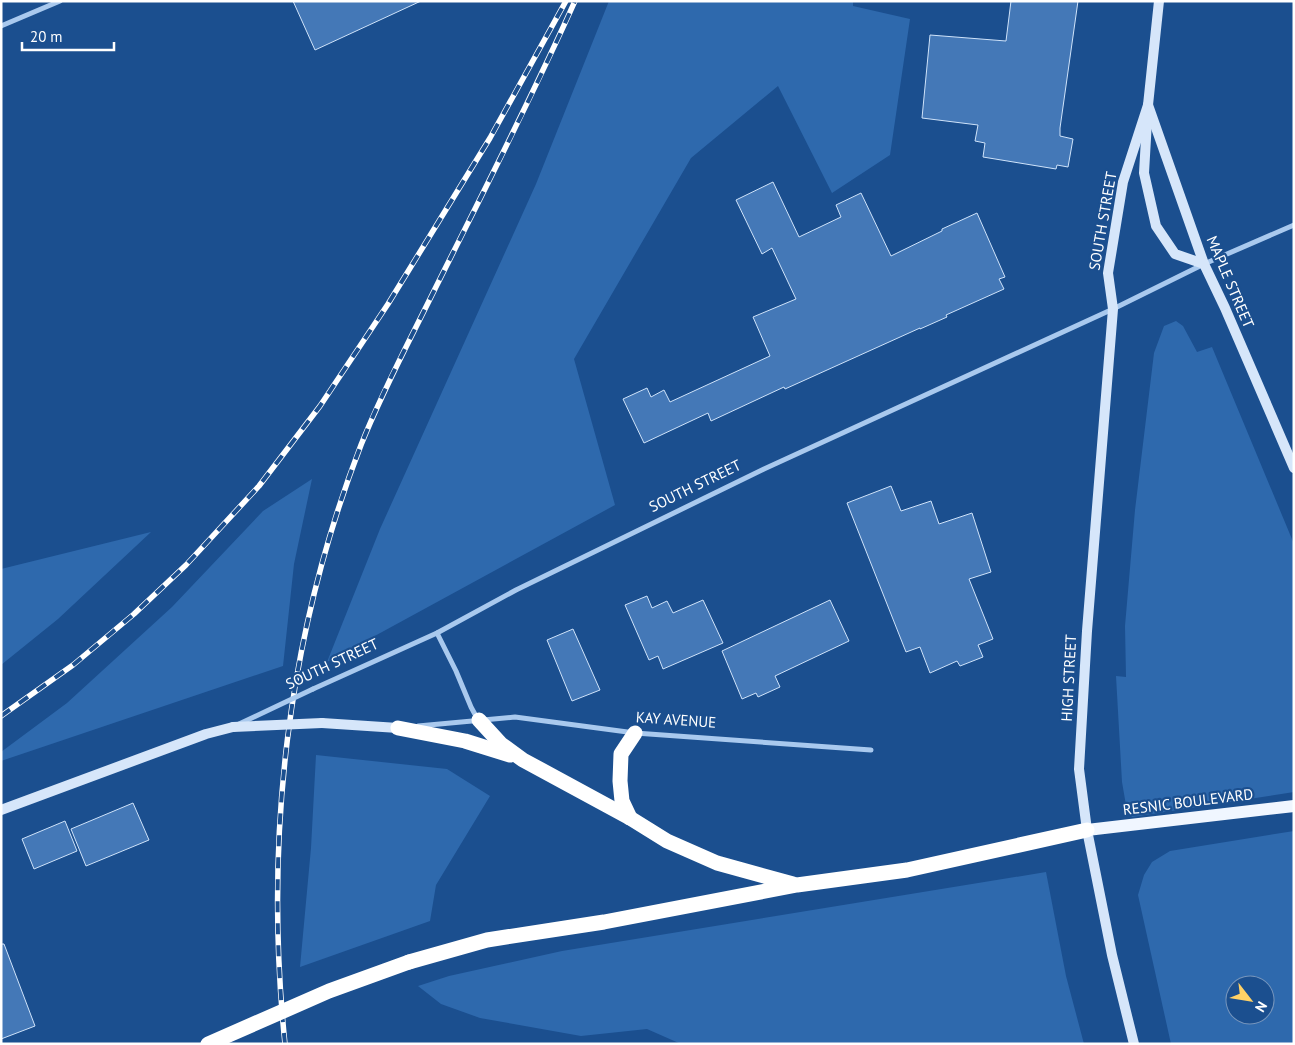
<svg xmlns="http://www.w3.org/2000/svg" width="1295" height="1045" viewBox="0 0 1295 1045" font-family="'PT Sans',sans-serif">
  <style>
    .green { fill: #2e69ad; fill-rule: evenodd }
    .building { fill: #4478b7; stroke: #cfe3fa }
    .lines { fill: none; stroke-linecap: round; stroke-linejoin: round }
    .street { stroke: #a9c9ee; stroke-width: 5 }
    .secondary { stroke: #d6e6fa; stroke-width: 10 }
    .primary { stroke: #f0f6ff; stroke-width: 12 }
    .highway { stroke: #fff; stroke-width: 15 }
    .rail-casing { stroke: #fff; stroke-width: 5.5 }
    .rail { stroke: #1b4f8f; stroke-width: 4; stroke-dasharray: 11; stroke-linecap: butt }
    .street-bridge { stroke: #a9c9ee; stroke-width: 5 }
    .secondary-bridge { stroke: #d6e6fa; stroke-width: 10 }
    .highway-bridge { stroke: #fff; stroke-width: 15 }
    .labels { text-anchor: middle; stroke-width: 4.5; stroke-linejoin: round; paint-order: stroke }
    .street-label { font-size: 15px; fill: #fff; stroke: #1b4f8f }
  </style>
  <rect width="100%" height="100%" fill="#1b4f8f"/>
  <g class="green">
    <path d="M 609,1 L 853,1 L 853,6 L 910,19 L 890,155 L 832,193 L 778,86 L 691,158 L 574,359 L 615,505 L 327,662 L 380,529 L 536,184 Z"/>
    <path d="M 1176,321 L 1183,326 L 1197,352 L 1212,347 L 1294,544 L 1294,792 L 1132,817 L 1127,811 L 1122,782 L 1116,676 L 1126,677 L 1125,626 L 1135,510 L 1154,353 L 1164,326 Z"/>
    <path d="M 312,479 L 294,564 L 283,666 L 1,761 L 1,752 L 67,703 L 172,607 L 263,511 Z"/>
    <path d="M 151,532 L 58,619 L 1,665 L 1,569 Z"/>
    <path d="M 316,755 L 447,769 L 490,796 L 436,885 L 430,921 L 300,967 L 311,848 Z"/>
    <path d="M 1294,831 L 1294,1043 L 1171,1044 L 1138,895 L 1144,875 L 1152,862 L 1170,851 ZM 1235,985 L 1265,985 L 1265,1015 L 1235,1015 Z"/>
    <path d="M 1046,872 L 1066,976 L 1084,1044 L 681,1044 L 647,1029 L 581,1036 L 480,1018 L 441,1004 L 418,986 L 449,976 L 562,951 Z"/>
  </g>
  <g class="building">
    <path d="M 293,1 L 421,1 L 315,50 Z"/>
    <path d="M 1011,1 L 1078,1 L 1060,128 L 1060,136 L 1073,139 L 1068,167 L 1057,165 L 1056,169 L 983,157 L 985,143 L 975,141 L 978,125 L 922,118 L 930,35 L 1006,41 Z"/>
    <path d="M 773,182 L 799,237 L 841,217 L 836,205 L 861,193 L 891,256 L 942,231 L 942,229 L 977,213 L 1005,277 L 999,279 L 1004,289 L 946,315 L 947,317 L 920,329 L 920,328 L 785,389 L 784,387 L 711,421 L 708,413 L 644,443 L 623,399 L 647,388 L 651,397 L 664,390 L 670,402 L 770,356 L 753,317 L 796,299 L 772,248 L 762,254 L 736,200 Z"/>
    <path d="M 891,486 L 901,511 L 931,501 L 939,524 L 972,513 L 991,572 L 969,579 L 993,639 L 978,645 L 983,657 L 960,666 L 957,661 L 930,673 L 920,647 L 906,652 L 847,503 Z"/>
    <path d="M 647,596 L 652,608 L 667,601 L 673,613 L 703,600 L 723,643 L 663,669 L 658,656 L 649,660 L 625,605 Z"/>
    <path d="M 830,600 L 849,641 L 775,676 L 780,687 L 758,697 L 756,693 L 742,699 L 722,651 Z"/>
    <path d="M 573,629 L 600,690 L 572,701 L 547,640 Z"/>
    <path d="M 133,803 L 149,840 L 86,866 L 71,829 Z"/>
    <path d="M 65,821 L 77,851 L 34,869 L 22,839 Z"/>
    <path d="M 1,944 L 4,944 L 35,1026 L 1,1039 Z"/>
  </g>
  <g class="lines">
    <g class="street">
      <path d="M 1,26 L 60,1"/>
      <path d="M 437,633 L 456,671 L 471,707 L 477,718"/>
      <path d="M 313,689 L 437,633 L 516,590 L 764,469 L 1113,309 L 1204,264 L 1294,225"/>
      <path d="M 418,726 L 515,717 L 635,733 L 871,750"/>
    </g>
    <g class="secondary">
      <path d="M 1148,105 L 1204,264 L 1225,308 L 1294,468"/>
      <path d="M 1147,121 L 1144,173 L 1156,226 L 1175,254 L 1204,264"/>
      <path d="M 322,723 L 398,728"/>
      <path d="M 1,810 L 206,734 L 233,727"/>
      <path d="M 1134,1044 L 1112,955 L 1087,830 L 1079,769 L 1087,631 L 1113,309 L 1108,273 L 1123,182 L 1148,105 L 1159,1"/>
    </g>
    <path class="primary" d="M 1087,830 L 1294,806"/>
    <g class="highway">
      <path d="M 479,720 L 501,744 L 523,760 L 630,818 L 667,841 L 717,863 L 793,884"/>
      <path d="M 398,728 L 465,741 L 510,755"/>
      <path d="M 630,818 L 622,801 L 620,781 L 621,754 L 635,733"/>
      <path d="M 409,962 L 487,940 L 604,922 L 797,885 L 907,870 L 1087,830"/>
    </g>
    <defs>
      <g id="rail">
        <path d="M 1,716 L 73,665 L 134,614 L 186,565 L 259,486 L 320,406 L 388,304 L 490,138 L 566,1"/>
        <path d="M 285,1044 C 264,840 287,636 361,445 C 380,397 404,351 427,305 C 477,204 529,104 575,1"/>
      </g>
    </defs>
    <use href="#rail" class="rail-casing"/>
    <use href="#rail" class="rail"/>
    <path class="street-bridge" d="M 239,724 L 313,689"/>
    <path class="secondary-bridge" d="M 233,727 L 322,723"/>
    <path class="highway-bridge" d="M 208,1044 L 329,991 L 409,962"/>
  </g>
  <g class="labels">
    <g class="street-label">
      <text transform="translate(1103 221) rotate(-80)" y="5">SOUTH STREET</text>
      <text transform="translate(1230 282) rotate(67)" y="5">MAPLE STREET</text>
      <text transform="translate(695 486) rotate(-26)" y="5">SOUTH STREET</text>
      <text transform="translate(332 664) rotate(-25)" y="5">SOUTH STREET</text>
      <text transform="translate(1069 678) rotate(-87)" y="5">HIGH STREET</text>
      <text transform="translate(676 720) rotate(4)" y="5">KAY AVENUE</text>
      <text transform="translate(1188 802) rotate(-7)" y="5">RESNIC BOULEVARD</text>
    </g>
  </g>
  <rect width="1295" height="1045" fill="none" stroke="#ffffff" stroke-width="5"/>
  <g transform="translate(1250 1000) rotate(121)"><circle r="24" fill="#1b4f8f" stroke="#7695bc"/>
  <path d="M0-4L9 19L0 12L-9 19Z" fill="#ffd166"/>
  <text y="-8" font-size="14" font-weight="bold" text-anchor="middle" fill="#ffffff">N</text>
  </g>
  <path d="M22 42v8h92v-8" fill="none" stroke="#ffffff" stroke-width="2.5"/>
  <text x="30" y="42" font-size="15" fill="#ffffff" stroke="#1b4f8f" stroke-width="4" paint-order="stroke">20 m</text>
</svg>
